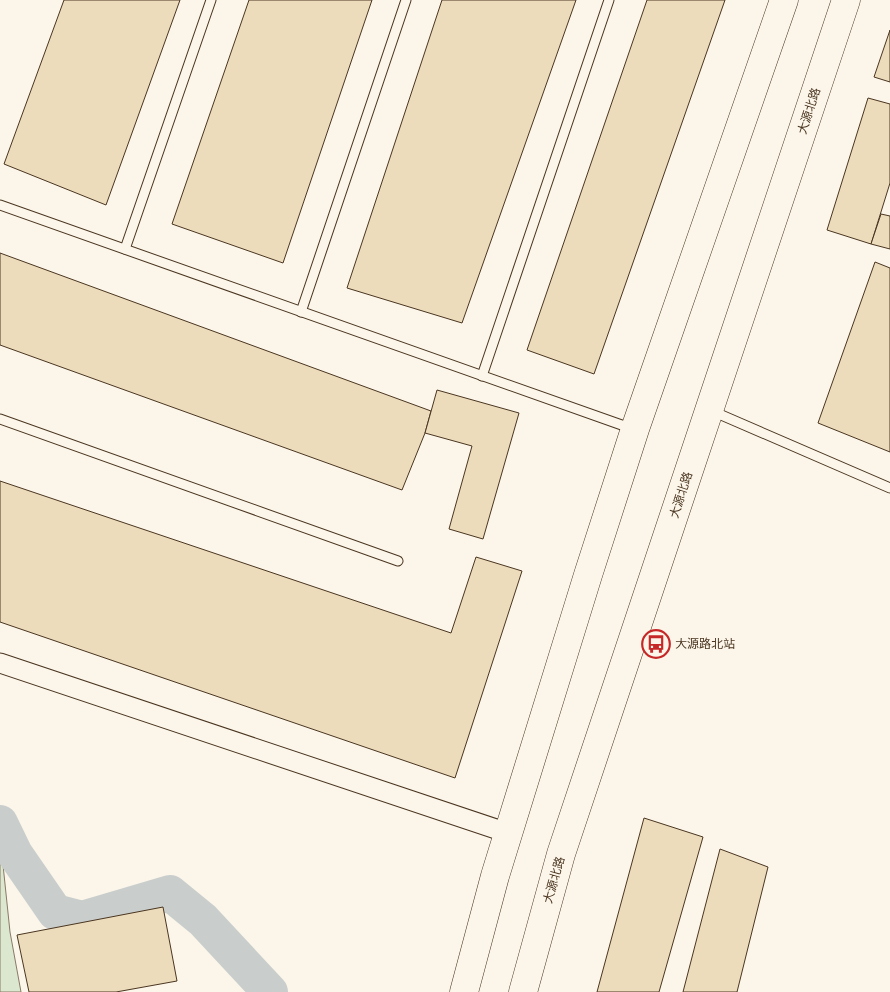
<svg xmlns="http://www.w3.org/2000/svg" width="890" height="992" viewBox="0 0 890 992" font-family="Literata,'Noto Sans SC',serif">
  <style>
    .green { fill: #dce7d0; stroke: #887966 }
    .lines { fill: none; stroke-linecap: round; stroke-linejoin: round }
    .river { stroke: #c9cecd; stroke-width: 36 }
    .building { fill: #ecdcbc; stroke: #4a3520 }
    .lane-casing { stroke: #4a3520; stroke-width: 11 }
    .street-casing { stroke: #4a3520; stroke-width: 21 }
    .primary-casing { stroke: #4a3520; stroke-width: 29 }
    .lane { stroke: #fbf6e9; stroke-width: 9 }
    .street { stroke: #fbf6e9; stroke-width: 19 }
    .primary { stroke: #fbf6e9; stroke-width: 28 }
    .labels { text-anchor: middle; stroke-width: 4; stroke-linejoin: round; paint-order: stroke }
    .street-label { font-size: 12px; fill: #4a3520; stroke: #fbf6e9 }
    .poi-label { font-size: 12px; fill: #4a3520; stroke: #fbf6e9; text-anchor: start }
  </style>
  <rect width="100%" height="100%" fill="#fbf6e9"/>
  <path class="green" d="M 0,836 L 10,932 L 21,992 L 0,992 Z"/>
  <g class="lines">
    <path class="river" d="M 0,823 L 15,854 L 55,912 L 82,919 L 170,893 L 203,920 L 270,992"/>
  </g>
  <g class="building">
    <path d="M 64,0 L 180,0 L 106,205 L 4,164 Z"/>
    <path d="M 249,0 L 372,0 L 283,263 L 172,224 Z"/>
    <path d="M 442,0 L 576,0 L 462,323 L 347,288 Z"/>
    <path d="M 647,0 L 725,0 L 594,374 L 527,350 Z"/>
    <path d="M 890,30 L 890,82 L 874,77 Z"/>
    <path d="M 868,98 L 890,104 L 890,183 L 871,244 L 827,230 Z"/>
    <path d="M 881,214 L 890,216 L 890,249 L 871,244 Z"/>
    <path d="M 0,253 L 431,411 L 425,433 L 402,490 L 0,345 Z"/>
    <path d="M 875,262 L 890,268 L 890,452 L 818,423 Z"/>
    <path d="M 437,390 L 519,413 L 483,539 L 449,529 L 472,446 L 425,433 Z"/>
    <path d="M 0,481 L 451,633 L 476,557 L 522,571 L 455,778 L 0,622 Z"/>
    <path d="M 644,818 L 703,837 L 659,992 L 597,992 Z"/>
    <path d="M 720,849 L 768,867 L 737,992 L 683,992 Z"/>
    <path d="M 163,907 L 177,981 L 116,992 L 29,992 L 17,935 Z"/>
  </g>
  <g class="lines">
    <defs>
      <g id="lane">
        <path d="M 0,205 L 633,429"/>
        <path d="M 125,249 L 211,0"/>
        <path d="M 301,312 L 406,0"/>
        <path d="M 482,376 L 609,0"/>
        <path d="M 712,411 L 890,488"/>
        <path d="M 0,419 L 398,561"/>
      </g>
      <path id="street" d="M 0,663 L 508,833"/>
      <g id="primary">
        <path d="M 464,992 L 495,876 L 588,575 L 635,429 L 784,0"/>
        <path d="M 523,992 L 561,854 L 846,0"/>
      </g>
    </defs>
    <use href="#lane" class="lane-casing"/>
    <use href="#street" class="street-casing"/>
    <use href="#primary" class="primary-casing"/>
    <use href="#lane" class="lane"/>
    <use href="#street" class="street"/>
    <use href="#primary" class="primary"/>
  </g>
  <defs>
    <symbol id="bus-ring" viewBox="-11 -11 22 22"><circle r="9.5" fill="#fbf6e9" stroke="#c62828" stroke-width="1.5"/><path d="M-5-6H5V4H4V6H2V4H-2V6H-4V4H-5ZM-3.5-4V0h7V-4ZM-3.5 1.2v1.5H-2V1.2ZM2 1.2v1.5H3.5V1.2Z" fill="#c62828"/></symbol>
  </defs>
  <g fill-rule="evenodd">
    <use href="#bus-ring" x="640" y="628" width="32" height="32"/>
  </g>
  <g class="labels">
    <g class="street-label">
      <text transform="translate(809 111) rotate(-72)" y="4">大源北路</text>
      <text transform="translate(681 495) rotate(-72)" y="4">大源北路</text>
      <text transform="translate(554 880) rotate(-74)" y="4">大源北路</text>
    </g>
    <g class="poi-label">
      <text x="675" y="648">大源路北站</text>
    </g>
  </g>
</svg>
